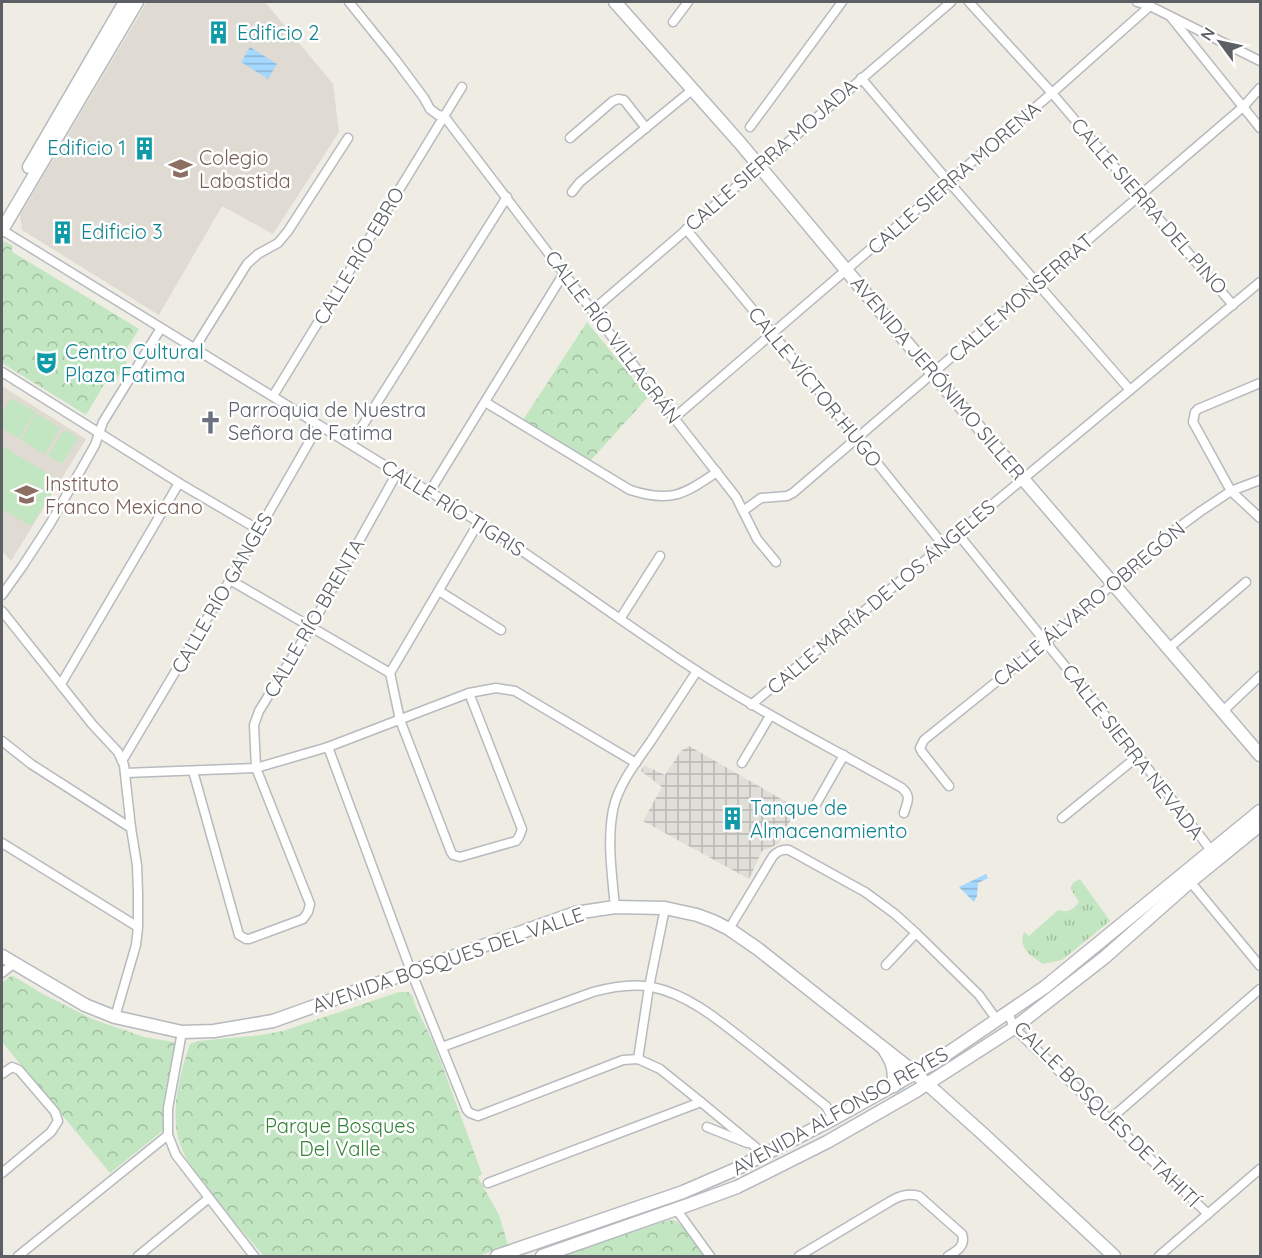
<svg xmlns="http://www.w3.org/2000/svg" width="1262" height="1258" viewBox="0 0 1262 1258" font-family="Quicksand,sans-serif">
  <style>
    .industrial { fill: url(#industrial-grid) }
    .education { fill: #dfdbd2 }
    .grass { fill: url(#grass-tufts) }
    .forest { fill: url(#forest-crowns) }
    .garden { fill: #c2e6c1 }
    .water { fill: url(#water-rules) }
    .lines { fill: none; stroke-linecap: round; stroke-linejoin: round }
    .stream { stroke: #a5d8fe; stroke-width: 2 }
    .street-casing { stroke: #b7babe; stroke-width: 11 }
    .secondary-casing { stroke: #b6b9be; stroke-width: 15 }
    .street { stroke: #fff; stroke-width: 8 }
    .secondary { stroke: #fff; stroke-width: 12 }
    .labels { text-anchor: middle; stroke-width: 5; stroke-linejoin: round; paint-order: stroke }
    .culture-label { font-size: 20px; fill: #0d838f; stroke: #fff; text-anchor: start }
    .street-label { font-size: 20px; fill: #5c6065; stroke: #fff }
    .education-label { font-size: 20px; fill: #785e54; stroke: #fff; text-anchor: start }
    .worship-label { font-size: 20px; fill: #5b616d; stroke: #fff; text-anchor: start }
    .park-label { font-size: 20px; fill: #358338; stroke: #fff }
  </style>
  <defs>
    <pattern id="industrial-grid" width="8" height="8" patternUnits="userSpaceOnUse" patternTransform="scale(1.5)"><rect width="8" height="8" fill="#e0ded9"/><path d="M0 4h8M4 0v8" fill="none" stroke="#b9b7b4"/></pattern>
    <pattern id="grass-tufts" width="24" height="20" patternUnits="userSpaceOnUse" patternTransform="scale(1.5)"><rect width="24" height="20" fill="#c2e6c1"/><path d="M3 7l-1-3M5 7V3M7 7l1-3M15 17l-1-3M17 17v-4M19 17l1-3" fill="none" stroke="#a1bea0"/></pattern>
    <pattern id="forest-crowns" width="20" height="18" patternUnits="userSpaceOnUse" patternTransform="scale(1.5)"><rect width="20" height="18" fill="#c2e6c1"/><path d="M2 6a3 3 0 1 1 6 0M12 15a3 3 0 1 1 6 0" fill="none" stroke="#a1bea0"/></pattern>
    <pattern id="water-rules" width="6" height="5" patternUnits="userSpaceOnUse" patternTransform="scale(1.5)"><rect width="6" height="5" fill="#a5d8fe"/><path d="M0 2.5h6" fill="none" stroke="#8ab3d1"/></pattern>
  </defs>
  <rect width="100%" height="100%" fill="#efece4"/>
  <path class="industrial" d="M 689,746 L 797,808 L 778,844 L 762,851 L 749,879 L 643,821 L 662,787 L 641,771 L 644,765 L 665,775 L 681,751 Z"/>
  <g class="education">
    <path d="M 147,2 L 265,2 L 333,84 L 339,132 L 273,234 L 222,206 L 159,315 L 22,230 L 20,215 Z"/>
    <path d="M 2,386 L 86,439 L 11,561 L 2,551 Z"/>
  </g>
  <path class="grass" d="M 1080,879 L 1110,921 L 1062,960 L 1043,964 C 1030,955 1018,948 1024,932 L 1029,936 L 1058,910 C 1068,913 1073,910 1079,902 L 1070,888 L 1074,882 Z"/>
  <g class="forest">
    <path d="M 4,241 L 13,246 L 11,251 L 139,329 L 121,358 L 127,362 L 115,382 L 108,378 L 86,415 L 2,363 L 2,246 Z"/>
    <path d="M 587,322 L 648,397 L 590,461 L 523,420 Z"/>
    <path d="M 13,976 L 43,994 L 92,1019 L 144,1037 L 173,1042 L 177,1045 L 165,1129 L 110,1173 L 2,1042 L 2,983 L 9,977 Z"/>
    <path d="M 399,992 L 408,992 L 412,995 L 416,1007 L 435,1046 L 482,1174 L 478,1177 L 499,1215 L 508,1245 L 479,1256 L 264,1256 C 247,1237 230,1217 214,1196 C 200,1179 184,1160 178,1138 C 171,1107 180,1073 190,1044 L 198,1041 L 261,1035 L 283,1031 Z"/>
    <path d="M 673,1220 C 685,1225 698,1246 706,1256 L 561,1256 L 666,1221 Z"/>
  </g>
  <g class="garden">
    <path d="M 11,398 L 35,412 L 19,439 L 2,428 L 2,413 Z"/>
    <path d="M 36,413 L 60,428 L 45,454 L 21,440 Z"/>
    <path d="M 64,430 L 78,438 L 62,464 L 48,455 Z"/>
    <path d="M 2,446 L 59,480 L 31,526 L 2,509 Z"/>
  </g>
  <g class="water">
    <path d="M 250,47 L 277,64 L 268,79 L 241,62 Z"/>
    <path d="M 986,874 L 988,878 L 978,883 L 977,896 L 974,902 L 959,887 Z"/>
  </g>
  <g class="lines">
    <path class="stream" d="M 882,1098 L 903,1088"/>
    <defs>
      <g id="street">
        <path d="M 349,2 L 395,59 L 424,98 L 430,109 L 438,115 L 444,116"/>
        <path d="M 969,2 L 1052,93 L 1140,197 L 1233,305"/>
        <path d="M 1137,2 L 1150,6 L 1260,61"/>
        <path d="M 1170,16 L 1260,128"/>
        <path d="M 673,22 L 688,2"/>
        <path d="M 861,78 L 949,182 L 1130,390"/>
        <path d="M 444,116 L 674,418 L 736,497 L 757,539 L 776,562"/>
        <path d="M 750,127 L 842,2"/>
        <path d="M 570,138 L 613,101 L 618,99 L 624,100 L 646,128"/>
        <path d="M 572,192 L 580,182 L 692,90"/>
        <path d="M 686,229 L 773,334 L 944,546"/>
        <path d="M 2,230 L 397,473 C 502,531 597,606 697,671 C 763,714 834,749 902,788 C 912,797 907,802 904,813"/>
        <path d="M 593,310 L 951,2"/>
        <path d="M 194,349 L 247,264 L 258,254 L 278,243 L 288,231 L 348,138"/>
        <path d="M 2,372 L 179,483 L 259,530"/>
        <path d="M 1260,383 L 1198,409 L 1195,412 L 1193,422 L 1231,491 L 1260,518"/>
        <path d="M 273,396 L 462,87"/>
        <path d="M 485,402 L 630,490 C 671,503 683,495 717,472"/>
        <path d="M 674,418 L 1052,93 L 1150,6"/>
        <path d="M 351,444 L 507,197"/>
        <path d="M 430,491 L 564,273"/>
        <path d="M 743,511 L 761,498 L 787,496 L 793,493 L 1243,107 L 1260,88"/>
        <path d="M 958,534 L 1138,756 L 1214,854"/>
        <path d="M 230,580 L 390,673"/>
        <path d="M 439,591 L 501,630"/>
        <path d="M 2,595 L 22,567 L 50,524 L 95,445 L 103,422 L 161,328"/>
        <path d="M 2,611 L 92,724 L 118,752 L 124,765 L 131,828 L 137,865 L 138,893 L 138,927 L 136,945 L 115,1017"/>
        <path d="M 620,619 L 660,556"/>
        <path d="M 1169,648 L 1246,582"/>
        <path d="M 390,673 L 400,720 L 451,852 L 453,855 L 460,857 L 516,841 L 519,837 L 522,829 L 469,693"/>
        <path d="M 390,673 L 479,522"/>
        <path d="M 61,684 L 179,483"/>
        <path d="M 751,705 L 1260,282"/>
        <path d="M 1222,712 L 1260,676"/>
        <path d="M 2,741 L 31,764 L 131,828"/>
        <path d="M 328,747 L 411,971 L 467,1110 L 470,1113 L 478,1116 L 623,1060 L 638,1059 L 660,1069 L 701,1102 L 765,1155"/>
        <path d="M 122,761 L 230,580 L 319,425"/>
        <path d="M 742,763 L 770,716"/>
        <path d="M 193,771 L 239,935 L 246,939 L 249,939 L 303,919 L 308,912 L 310,904 L 256,768 L 254,725 L 259,711 L 311,627 L 397,473"/>
        <path d="M 125,773 L 256,768 L 328,747 L 469,693 L 496,688 L 515,691 L 636,763"/>
        <path d="M 949,786 L 922,752 L 920,748 L 924,740 L 1046,642 L 1171,533 L 1201,511 L 1231,491 L 1260,480"/>
        <path d="M 815,806 L 844,755"/>
        <path d="M 1062,818 L 1138,756"/>
        <path d="M 2,843 L 138,927"/>
        <path d="M 1188,879 L 1260,966"/>
        <path d="M 615,907 C 612,875 607,841 613,810 C 618,785 637,761 651,741 C 666,718 682,694 697,671"/>
        <path d="M 729,929 L 773,856 C 778,851 782,849 789,850 L 865,892 L 895,914 L 916,933 L 979,995 L 997,1020"/>
        <path d="M 886,965 L 916,933"/>
        <path d="M 2,973 L 13,964"/>
        <path d="M 1008,1012 L 1014,1028 L 1208,1214"/>
        <path d="M 182,1032 L 168,1108 L 168,1135 L 176,1155 L 254,1256"/>
        <path d="M 442,1047 L 593,992 C 611,987 632,983 652,987 C 691,995 723,1024 754,1048 C 778,1067 802,1087 826,1106 L 833,1119"/>
        <path d="M 638,1059 L 649,987 L 665,908"/>
        <path d="M 2,1074 L 12,1067 L 19,1070 L 55,1112 L 58,1121 L 51,1132 L 2,1173"/>
        <path d="M 1109,1120 L 1260,989"/>
        <path d="M 707,1127 L 747,1143"/>
        <path d="M 488,1183 L 701,1102"/>
        <path d="M 676,1209 L 710,1256"/>
        <path d="M 18,1256 L 168,1135"/>
        <path d="M 138,1256 L 209,1198"/>
        <path d="M 799,1256 L 889,1202 C 899,1196 907,1193 919,1196 L 962,1234 C 966,1246 957,1251 948,1256"/>
        <path d="M 1159,1256 L 1260,1169"/>
      </g>
      <g id="secondary">
        <path d="M 615,2 L 740,143 L 933,374 L 1260,755"/>
        <path d="M 29,167 L 125,2"/>
        <path d="M 2,230 L 137,2"/>
        <path d="M 2,956 L 85,1005 L 115,1017 L 182,1032 L 214,1031 L 273,1021 L 575,913 L 615,907 L 665,908 L 697,915 L 713,921 L 729,929 L 758,949 L 915,1073 L 982,1133 L 1114,1256"/>
        <path d="M 885,1051 C 894,1064 894,1071 894,1086"/>
        <path d="M 497,1256 L 683,1192 L 734,1170 L 833,1119 L 935,1062 L 1045,987 L 1260,811"/>
        <path d="M 542,1256 L 688,1205 L 737,1187 L 827,1142 L 916,1091 L 1014,1028 L 1105,957 L 1191,881 L 1260,825"/>
      </g>
    </defs>
    <use href="#street" class="street-casing"/>
    <use href="#secondary" class="secondary-casing"/>
    <use href="#street" class="street"/>
    <use href="#secondary" class="secondary"/>
  </g>
  <defs>
    <symbol id="building-bare" viewBox="-9 -9 18 18"><path d="M-4-6H4V6H1V3H-1V6H-4ZM-2.5-4.3h1.7v1.8h-1.7ZM.8-4.3h1.7v1.8H.8ZM-2.5-1h1.7V.8h-1.7ZM.8-1h1.7V.8H.8Z" fill="#0f9aa8" stroke="#fff" stroke-width="2.5" paint-order="stroke"/></symbol>
    <symbol id="school-bare" viewBox="-9 -9 18 18"><path d="M0-5L7-2L0 1L-7-2ZM-4 1L0 2.5L4 1V4Q0 6-4 4Z" fill="#8d6e63" stroke="#fff" stroke-width="2.5" paint-order="stroke"/></symbol>
    <symbol id="theatre-bare" viewBox="-9 -9 18 18"><path d="M-5-5.5Q0-4 5-5.5V0Q5 5 0 6Q-5 5-5 0ZM-3.3-2.5H-1v1.5H-3.3ZM1-2.5H3.3v1.5H1ZM-2.8 1Q0 5.5 2.8 1Z" fill="#0f9aa8" stroke="#fff" stroke-width="2.5" paint-order="stroke"/></symbol>
    <symbol id="church-bare" viewBox="-9 -9 18 18"><path d="M-1.2-6h2.4v3.5h3.3v2.4h-3.3V6h-2.4V-.1h-3.3v-2.4h3.3Z" fill="#6b7280" stroke="#fff" stroke-width="2.5" paint-order="stroke"/></symbol>
  </defs>
  <g fill-rule="evenodd">
    <use href="#building-bare" x="202" y="16" width="33" height="33"/>
    <use href="#building-bare" x="128" y="132" width="33" height="33"/>
    <use href="#school-bare" x="164" y="152" width="33" height="33"/>
    <use href="#building-bare" x="46" y="216" width="33" height="33"/>
    <use href="#theatre-bare" x="30" y="346" width="33" height="33"/>
    <use href="#church-bare" x="194" y="406" width="33" height="33"/>
    <use href="#school-bare" x="10" y="478" width="33" height="33"/>
    <use href="#building-bare" x="716" y="802" width="33" height="33"/>
  </g>
  <g class="labels">
    <g class="culture-label">
      <text x="237" y="40">Edificio 2</text>
      <text x="126" y="155" text-anchor="end">Edificio 1</text>
      <text x="81" y="239">Edificio 3</text>
      <text x="65" y="359">Centro Cultural<tspan x="65" dy="23">Plaza Fatima</tspan></text>
      <text x="750" y="815">Tanque de<tspan x="750" dy="23">Almacenamiento</tspan></text>
    </g>
    <g class="street-label">
      <text transform="translate(771 155) rotate(-41)" y="7">CALLE SIERRA MOJADA</text>
      <text transform="translate(954 178) rotate(-41)" y="7">CALLE SIERRA MORENA</text>
      <text transform="translate(1149 206) rotate(49)" y="7">CALLE SIERRA DEL PINO</text>
      <text transform="translate(359 256) rotate(-59)" y="7">CALLE RÍO EBRO</text>
      <text transform="translate(1021 298) rotate(-41)" y="7">CALLE MONSERRAT</text>
      <text transform="translate(613 337) rotate(53)" y="7">CALLE RÍO VILLAGRÁN</text>
      <text transform="translate(938 378) rotate(50)" y="7">AVENIDA JERÓNIMO SILLER</text>
      <text transform="translate(815 387) rotate(51)" y="7">CALLE VÍCTOR HUGO</text>
      <text transform="translate(453 508) rotate(32)" y="7">CALLE RÍO TIGRIS</text>
      <text transform="translate(222 593) rotate(-60)" y="7">CALLE RÍO GANGES</text>
      <text transform="translate(881 597) rotate(-40)" y="7">CALLE MARÍA DE LOS ÁNGELES</text>
      <text transform="translate(1089 604) rotate(-40)" y="7">CALLE ÁLVARO OBREGÓN</text>
      <text transform="translate(314 618) rotate(-60)" y="7">CALLE RÍO BRENTA</text>
      <text transform="translate(1133 752) rotate(52)" y="7">CALLE SIERRA NEVADA</text>
      <text transform="translate(448 960) rotate(-19)" y="7">AVENIDA BOSQUES DEL VALLE</text>
      <text transform="translate(840 1111) rotate(-29)" y="7">AVENIDA ALFONSO REYES</text>
      <text transform="translate(1107 1114) rotate(45)" y="7">CALLE BOSQUES DE TAHITÍ</text>
    </g>
    <g class="education-label">
      <text x="199" y="165">Colegio<tspan x="199" dy="23">Labastida</tspan></text>
      <text x="45" y="491">Instituto<tspan x="45" dy="23">Franco Mexicano</tspan></text>
    </g>
    <g class="worship-label">
      <text x="228" y="417">Parroquia de Nuestra<tspan x="228" dy="23">Señora de Fatima</tspan></text>
    </g>
    <g class="park-label">
      <text x="340" y="1133">Parque Bosques<tspan x="340" dy="23">Del Valle</tspan></text>
    </g>
  </g>
  <rect width="1262" height="1258" fill="none" stroke="#5c6065" stroke-width="6"/>
  <g transform="translate(1220 42) rotate(303)" stroke="#ffffff" stroke-width="4.5" paint-order="stroke">
  <path d="M0-4.5L10 22L0 15L-10 22Z" fill="#5c6065"/>
  <text y="-9" font-size="16" font-weight="bold" text-anchor="middle" fill="#5c6065">N</text>
  </g>
</svg>
